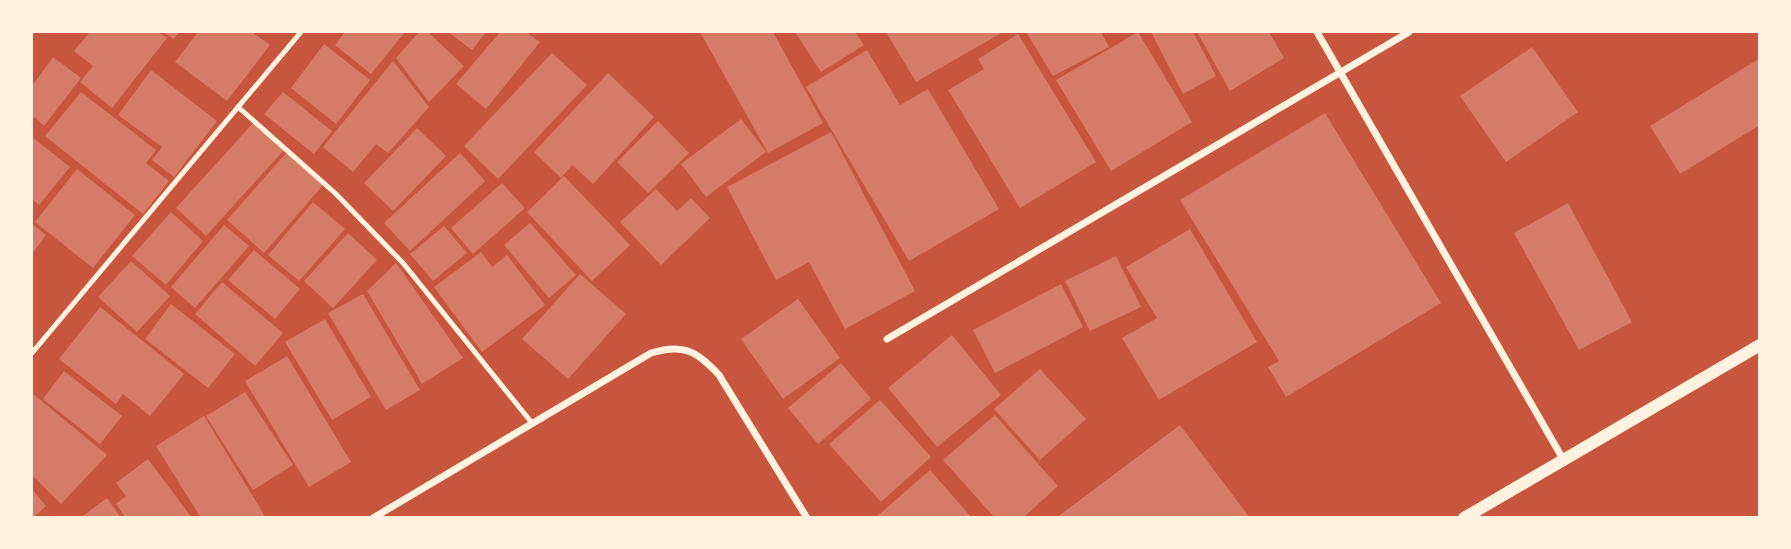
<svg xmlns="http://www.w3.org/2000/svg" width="1791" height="549" viewBox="0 0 1791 549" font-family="'Space Grotesk',sans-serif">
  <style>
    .building { fill: #d67c66 }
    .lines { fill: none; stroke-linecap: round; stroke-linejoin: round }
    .service { stroke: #fff3e0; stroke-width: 5 }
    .minor { stroke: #fff3e0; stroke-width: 7 }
    .tertiary { stroke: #fff3e0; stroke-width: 12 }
  </style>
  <rect width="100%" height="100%" fill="#c8553d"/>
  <g class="building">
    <path d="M 90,32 L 158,32 L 167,38 L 112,108 L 80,82 L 93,66 L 74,51 Z"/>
    <path d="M 164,32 L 180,32 L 173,39 Z"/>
    <path d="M 198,32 L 252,32 L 270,45 L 227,101 L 175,62 Z"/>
    <path d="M 345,32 L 405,32 L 371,74 L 335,45 Z"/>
    <path d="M 419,32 L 428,32 L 464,66 L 429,102 L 396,58 Z"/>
    <path d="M 448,32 L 486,32 L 472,50 Z"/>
    <path d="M 500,32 L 526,32 L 540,42 L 486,109 L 456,84 Z"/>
    <path d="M 700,32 L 773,32 L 823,123 L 768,153 Z"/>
    <path d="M 795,32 L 855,32 L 864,45 L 821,72 Z"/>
    <path d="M 886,32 L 1003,32 L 916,82 Z"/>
    <path d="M 1026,32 L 1101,32 L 1109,47 L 1053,76 Z"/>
    <path d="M 1138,32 L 1192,122 L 1111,171 L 1056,80 Z"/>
    <path d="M 1151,32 L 1193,32 L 1216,76 L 1183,94 Z"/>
    <path d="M 1197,32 L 1269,32 L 1284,58 L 1230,91 Z"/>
    <path d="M 1018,34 L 1096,162 L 1020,208 L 948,90 L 984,69 L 978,59 Z"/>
    <path d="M 324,44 L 370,80 L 336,124 L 291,88 Z"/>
    <path d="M 1532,47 L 1578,112 L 1506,162 L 1460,96 Z"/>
    <path d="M 867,50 L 900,105 L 928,89 L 999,209 L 909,261 L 806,87 Z"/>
    <path d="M 552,53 L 587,85 L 498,179 L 464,146 Z"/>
    <path d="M 53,57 L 81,78 L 44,126 L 32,115 L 32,86 Z"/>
    <path d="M 1760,58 L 1760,125 L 1680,174 L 1650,126 Z"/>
    <path d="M 393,61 L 429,107 L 388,153 L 376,144 L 353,172 L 323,147 Z"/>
    <path d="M 151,70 L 217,121 L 174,177 L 152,160 L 162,147 L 118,115 Z"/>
    <path d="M 608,73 L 654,117 L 593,184 L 572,165 L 561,178 L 534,152 Z"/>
    <path d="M 81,92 L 156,150 L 146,163 L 169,181 L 143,214 L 45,136 Z"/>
    <path d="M 283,92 L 332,131 L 314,154 L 264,114 Z"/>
    <path d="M 1325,113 L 1441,303 L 1286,397 L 1268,367 L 1279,361 L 1180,200 Z"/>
    <path d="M 741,119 L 766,152 L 706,197 L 681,164 Z"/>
    <path d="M 658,121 L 689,153 L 648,193 L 617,162 Z"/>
    <path d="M 254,122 L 284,150 L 206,236 L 176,208 Z"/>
    <path d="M 417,128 L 446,156 L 393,211 L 364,183 Z"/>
    <path d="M 831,132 L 915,291 L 845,329 L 809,262 L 776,280 L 727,187 Z"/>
    <path d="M 32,137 L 70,167 L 39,205 L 32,199 Z"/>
    <path d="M 287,152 L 324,184 L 264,253 L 227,220 Z"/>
    <path d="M 460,153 L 485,181 L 410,251 L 384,223 Z"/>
    <path d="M 77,169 L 135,215 L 93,268 L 35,222 Z"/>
    <path d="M 564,176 L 630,245 L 592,281 L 527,212 Z"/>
    <path d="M 502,183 L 525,208 L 473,254 L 451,228 Z"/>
    <path d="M 656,189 L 677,211 L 691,198 L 710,218 L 661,265 L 620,222 Z"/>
    <path d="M 313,202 L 345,229 L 299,281 L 268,255 Z"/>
    <path d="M 1568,203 L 1632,322 L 1579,350 L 1514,233 Z"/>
    <path d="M 171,212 L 203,241 L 166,285 L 132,256 Z"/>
    <path d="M 530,223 L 576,275 L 549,298 L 504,245 Z"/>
    <path d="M 32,224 L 46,235 L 32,254 Z"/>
    <path d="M 224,225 L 249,246 L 195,308 L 171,287 Z"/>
    <path d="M 444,226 L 467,253 L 433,281 L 410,254 Z"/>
    <path d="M 1190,229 L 1257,342 L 1159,400 L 1122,338 L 1157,318 L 1126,267 Z"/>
    <path d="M 348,233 L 377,260 L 333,308 L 304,281 Z"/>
    <path d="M 254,250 L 300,289 L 275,319 L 228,280 Z"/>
    <path d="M 481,252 L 492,267 L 507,255 L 545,305 L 482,352 L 434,287 Z"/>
    <path d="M 1116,256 L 1141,307 L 1090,331 L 1065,281 Z"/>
    <path d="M 131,261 L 170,296 L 137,332 L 98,297 Z"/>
    <path d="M 396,263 L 463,358 L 422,384 L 367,291 Z"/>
    <path d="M 580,274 L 626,314 L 568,379 L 522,339 Z"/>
    <path d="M 222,282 L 283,333 L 255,366 L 195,314 Z"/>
    <path d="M 1061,284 L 1083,327 L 995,373 L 973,330 Z"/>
    <path d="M 363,294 L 420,390 L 386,410 L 328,313 Z"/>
    <path d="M 798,299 L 840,358 L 783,399 L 741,339 Z"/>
    <path d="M 171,304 L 235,354 L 208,388 L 145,339 Z"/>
    <path d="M 100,307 L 184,374 L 150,416 L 123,394 L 116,404 L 59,359 Z"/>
    <path d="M 325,319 L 371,397 L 332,420 L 285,342 Z"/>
    <path d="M 952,335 L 1001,395 L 937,447 L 888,388 Z"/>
    <path d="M 287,356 L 351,462 L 309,487 L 245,381 Z"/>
    <path d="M 841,363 L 871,399 L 818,444 L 788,408 Z"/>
    <path d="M 1040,369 L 1086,419 L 1040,460 L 994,409 Z"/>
    <path d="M 64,371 L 122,416 L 100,444 L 43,399 Z"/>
    <path d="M 245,392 L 293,465 L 253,490 L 206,416 Z"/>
    <path d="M 32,393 L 107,455 L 61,504 L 32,475 Z"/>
    <path d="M 880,400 L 931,457 L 881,502 L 829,444 Z"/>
    <path d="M 995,415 L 1058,486 L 1023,518 L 995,518 L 943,460 Z"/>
    <path d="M 204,416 L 266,518 L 201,518 L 156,446 Z"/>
    <path d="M 1180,425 L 1250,518 L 1056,518 Z"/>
    <path d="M 148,459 L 192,518 L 126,518 L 116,504 L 126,496 L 116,483 Z"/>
    <path d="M 930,470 L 972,518 L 875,518 Z"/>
    <path d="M 32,489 L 46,506 L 33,518 L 32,518 Z"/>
    <path d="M 107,498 L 121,518 L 80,518 Z"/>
  </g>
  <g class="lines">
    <g class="service">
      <path d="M 238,107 L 335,193 L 403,263 L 532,423"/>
      <path d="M 32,353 L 301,32"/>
    </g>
    <g class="minor">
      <path d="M 1317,32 L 1563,459"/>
      <path d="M 887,339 L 1409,32"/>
      <path d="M 373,518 L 651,353 C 683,343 697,351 719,375 L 807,518"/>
    </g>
    <path class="tertiary" d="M 1464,518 L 1760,345"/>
  </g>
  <rect width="1791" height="549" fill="none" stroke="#fff3e0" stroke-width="66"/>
</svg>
